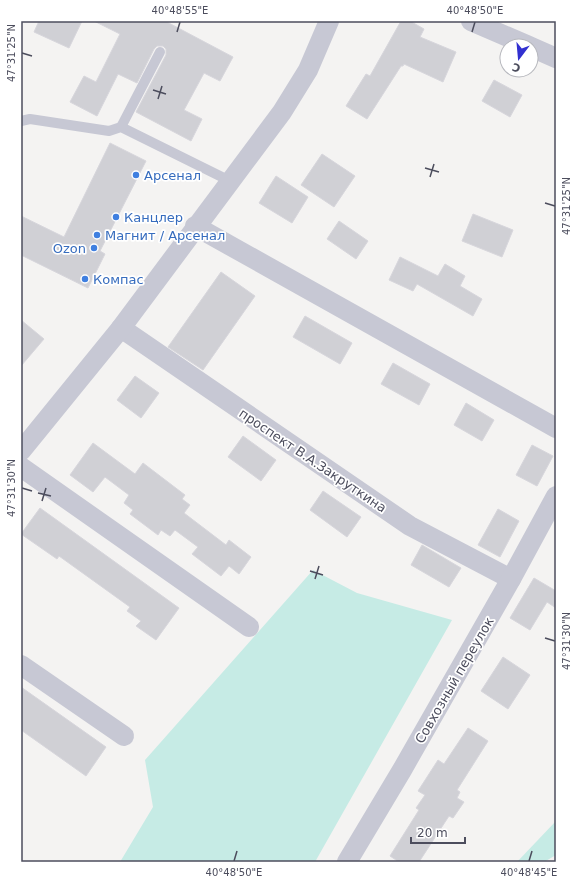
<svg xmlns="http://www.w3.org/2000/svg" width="577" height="883" viewBox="0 0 577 883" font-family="'DejaVu Sans',sans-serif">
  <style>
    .green { fill: #c6ebe5 }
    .building { fill: #d0d0d5; stroke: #d7d6dc }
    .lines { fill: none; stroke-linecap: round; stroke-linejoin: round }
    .service { stroke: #c7c8d4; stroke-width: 10 }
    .minor { stroke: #c7c8d4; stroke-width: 20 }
    .ticks { fill: none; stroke: #4c4d5d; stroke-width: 1.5 }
    .shop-dot { fill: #3f7fe0; stroke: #fff; stroke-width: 1.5 }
    .labels { text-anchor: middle; stroke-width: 3.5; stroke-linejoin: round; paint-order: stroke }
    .shop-label { font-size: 13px; fill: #366cbe; stroke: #fff; text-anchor: start }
    .street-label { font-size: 13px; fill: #4c4d5d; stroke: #fff }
    .neatline { fill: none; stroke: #4c4d5d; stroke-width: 1.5 }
    .ticks-label { font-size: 10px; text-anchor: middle; fill: #4c4d5d }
  </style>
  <rect width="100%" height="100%" fill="#f4f3f2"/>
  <g class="green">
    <path d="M 313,570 L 357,593 L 452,620 L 315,862 L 120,862 L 153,807 L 145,760 Z"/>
    <path d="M 556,821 L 556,855 L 544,862 L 517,862 Z"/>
  </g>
  <g class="building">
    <path d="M 39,21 L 82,21 L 69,48 L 34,32 Z"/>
    <path d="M 94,21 L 165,21 L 233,57 L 220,81 L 204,73 L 184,110 L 202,119 L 191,141 L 136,112 L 166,55 L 166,49 L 163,46 L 157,46 L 154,49 L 137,83 L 118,74 L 97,116 L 70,102 L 84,76 L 96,82 L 120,34 Z"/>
    <path d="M 401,21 L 410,21 L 424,29 L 420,37 L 456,52 L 443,82 L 404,64 L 403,66 L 401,66 L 367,119 L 346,106 L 366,74 L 370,76 Z"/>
    <path d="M 494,80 L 522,95 L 510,117 L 482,101 Z"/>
    <path d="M 110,143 L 146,161 L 100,251 L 105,254 L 88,288 L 21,255 L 21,216 L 64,237 Z"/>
    <path d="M 322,154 L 355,176 L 334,207 L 301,185 Z"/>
    <path d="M 276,176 L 308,197 L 292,223 L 259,203 Z"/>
    <path d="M 473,214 L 513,230 L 502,257 L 462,241 Z"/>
    <path d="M 339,221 L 368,241 L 356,259 L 327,239 Z"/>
    <path d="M 400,257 L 438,276 L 445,264 L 465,276 L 460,286 L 482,299 L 473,316 L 417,284 L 413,291 L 389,280 Z"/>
    <path d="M 221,272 L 255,296 L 203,370 L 168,347 Z"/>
    <path d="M 305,316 L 352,343 L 340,364 L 293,337 Z"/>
    <path d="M 21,320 L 44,339 L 21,366 Z"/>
    <path d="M 393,363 L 430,384 L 419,405 L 381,384 Z"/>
    <path d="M 135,376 L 159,393 L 141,418 L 117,400 Z"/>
    <path d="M 466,403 L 494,420 L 482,441 L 454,425 Z"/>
    <path d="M 243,436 L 276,460 L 261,481 L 228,457 Z"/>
    <path d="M 93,443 L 135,474 L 143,463 L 185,495 L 182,499 L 190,505 L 184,513 L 226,545 L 229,540 L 251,557 L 239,574 L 229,566 L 221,576 L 192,554 L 198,547 L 175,530 L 170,536 L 161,530 L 158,535 L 130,514 L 133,510 L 124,503 L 129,495 L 105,477 L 93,492 L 70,475 Z"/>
    <path d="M 532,445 L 553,456 L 537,486 L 516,475 Z"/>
    <path d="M 323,491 L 361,517 L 347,537 L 310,510 Z"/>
    <path d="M 40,508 L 179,608 L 156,640 L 136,626 L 141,621 L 127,611 L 130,607 L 59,556 L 57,559 L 21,534 Z"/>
    <path d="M 498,509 L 519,521 L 500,557 L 478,545 Z"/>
    <path d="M 422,545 L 461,568 L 449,587 L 411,565 Z"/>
    <path d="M 534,578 L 556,591 L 556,608 L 547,602 L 530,630 L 510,618 Z"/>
    <path d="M 503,657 L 530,675 L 508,709 L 481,691 Z"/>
    <path d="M 21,687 L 106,747 L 86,776 L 21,730 Z"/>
    <path d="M 468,728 L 488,741 L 457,790 L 460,792 L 457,798 L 464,802 L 453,818 L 449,816 L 419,862 L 399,862 L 390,856 L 419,810 L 416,808 L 425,795 L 418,791 L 438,760 L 444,764 Z"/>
  </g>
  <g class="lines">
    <g class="service">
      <path d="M 21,121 L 30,119 L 109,131 L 121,127 L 230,181"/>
      <path d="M 121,127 L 160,52"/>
    </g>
    <g class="minor">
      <path d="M 471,21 L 529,46"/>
      <path d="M 531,47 L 556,58"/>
      <path d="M 195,226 L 556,428"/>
      <path d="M 121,328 L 410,526 L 511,579"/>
      <path d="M 21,451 L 121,328 L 282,112 L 308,70 L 329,21"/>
      <path d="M 21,467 L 249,627"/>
      <path d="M 21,665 L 124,736"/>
      <path d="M 347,862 L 402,770 L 511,579 L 556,496"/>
    </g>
  </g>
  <path class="ticks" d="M 177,32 L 180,22M 472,32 L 475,22M 22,53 L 32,56M 153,90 L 166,94M 158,99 L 162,86M 425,168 L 439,172M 430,177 L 434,164M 545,203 L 555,206M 22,488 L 32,491M 38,493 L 51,496M 42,501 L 46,488M 310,571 L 323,575M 315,579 L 319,566M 545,638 L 555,641M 234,861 L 237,851M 529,861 L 532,851"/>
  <g class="shop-dot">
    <circle cx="136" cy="175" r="4"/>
    <circle cx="116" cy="217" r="4"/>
    <circle cx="97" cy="235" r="4"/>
    <circle cx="94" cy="248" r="4"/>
    <circle cx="85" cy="279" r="4"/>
  </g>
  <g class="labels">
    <g class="shop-label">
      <text x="144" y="180">Арсенал</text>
      <text x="124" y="222">Канцлер</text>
      <text x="105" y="240">Магнит / Арсенал</text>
      <text x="86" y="253" text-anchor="end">Ozon</text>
      <text x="93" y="284">Компас</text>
    </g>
    <g class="street-label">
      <text transform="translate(313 460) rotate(34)" y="5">проспект В.А.Закруткина</text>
      <text transform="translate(454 680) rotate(-60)" y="5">Совхозный переулок</text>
    </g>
  </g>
  <rect width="577" height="883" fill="none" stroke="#ffffff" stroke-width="44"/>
  <g transform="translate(519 58) rotate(196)"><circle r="19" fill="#ffffff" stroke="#b7b8be"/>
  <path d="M0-3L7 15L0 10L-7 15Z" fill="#3230d0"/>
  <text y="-6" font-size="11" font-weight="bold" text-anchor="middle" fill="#4c4d5d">С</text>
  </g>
  <path d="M411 837v6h54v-6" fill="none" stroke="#4c4d5d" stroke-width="2"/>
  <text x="417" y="837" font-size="12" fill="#4c4d5d" stroke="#ffffff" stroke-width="3" paint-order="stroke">20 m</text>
  <rect x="22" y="22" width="533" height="839" class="neatline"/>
  <g class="ticks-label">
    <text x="180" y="14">40°48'55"E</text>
    <text x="475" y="14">40°48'50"E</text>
    <text transform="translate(11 53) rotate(-90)" y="4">47°31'25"N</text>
    <text transform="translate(566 206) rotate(-90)" y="4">47°31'25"N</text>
    <text transform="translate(11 488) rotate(-90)" y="4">47°31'30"N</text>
    <text transform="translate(566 641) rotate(-90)" y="4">47°31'30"N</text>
    <text x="234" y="876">40°48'50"E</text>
    <text x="529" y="876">40°48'45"E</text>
  </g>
</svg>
